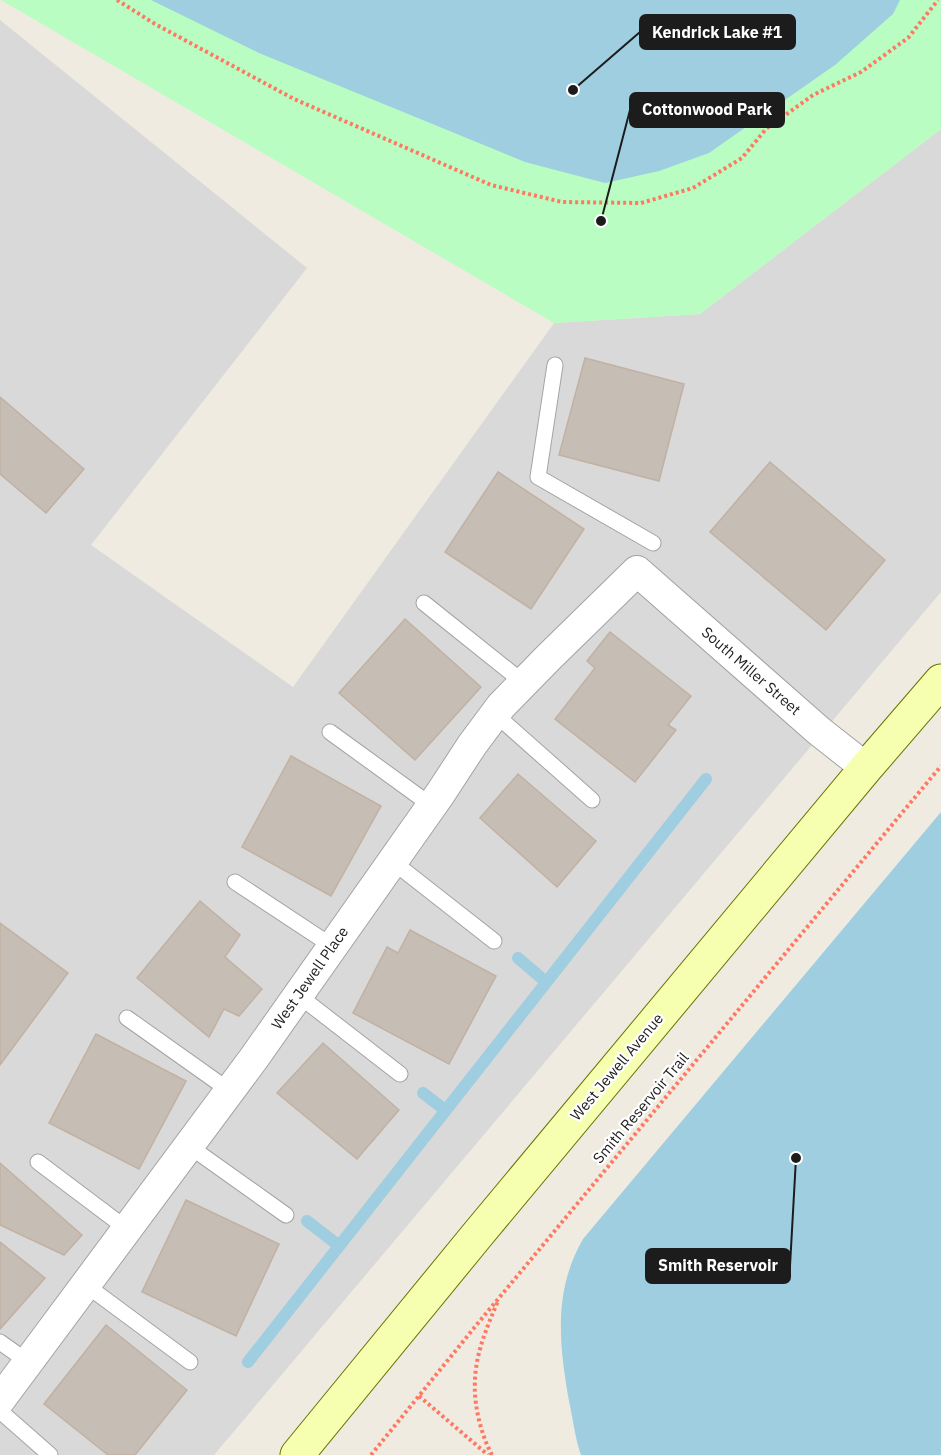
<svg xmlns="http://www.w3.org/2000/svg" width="941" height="1455" viewBox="0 0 941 1455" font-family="'IBM Plex Sans',sans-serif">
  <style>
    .residential { fill: #dad9d9 }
    .park { fill: #bafdc2 }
    .water { fill: #9ecee0 }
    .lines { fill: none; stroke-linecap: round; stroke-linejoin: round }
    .stream { stroke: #9ecee0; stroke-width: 12 }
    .building { fill: #c6bdb4; stroke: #c1b1a3; stroke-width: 1.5 }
    .lane-casing { stroke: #a3a3a3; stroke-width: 17 }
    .street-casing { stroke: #a3a3a3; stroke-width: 32 }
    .secondary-casing { stroke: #657700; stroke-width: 35 }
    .path { stroke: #ff7862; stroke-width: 4; stroke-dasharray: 3 3; stroke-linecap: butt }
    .lane { stroke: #fff; stroke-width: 15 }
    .street { stroke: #fff; stroke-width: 30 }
    .secondary { stroke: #f6feb0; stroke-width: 33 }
    .labels { text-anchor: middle; stroke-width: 4.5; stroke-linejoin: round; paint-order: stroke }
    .street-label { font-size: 15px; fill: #1c1c1c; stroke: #fff }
    .leader { fill: none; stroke: #1c1c1c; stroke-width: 2 }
    .callout-dot { fill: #1c1c1c; stroke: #fff; stroke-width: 2 }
    .callout { fill: #1c1c1c; stroke: #1c1c1c; stroke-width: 2 }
    .callout-label { font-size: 16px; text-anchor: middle; font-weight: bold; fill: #fff }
  </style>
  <rect width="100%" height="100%" fill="#efebe1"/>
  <path class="residential" d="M 0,20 L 307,268 L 91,545 L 293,687 L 554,323 L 700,314 L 941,129 L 941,592 L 214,1455 L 0,1455 Z"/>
  <path class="park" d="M 1,0 L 941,0 L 941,129 L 700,314 L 554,323 Z"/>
  <g class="water">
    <path d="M 151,0 L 900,0 L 893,14 L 835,65 L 709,153 L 659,171 L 605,183 L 525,162 L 259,53 Z"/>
    <path d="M 941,812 L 941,1455 L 581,1455 C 575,1438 573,1419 569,1401 C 559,1344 553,1291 583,1239 Z"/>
  </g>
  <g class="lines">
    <g class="stream">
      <path d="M 518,958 L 546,982"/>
      <path d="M 423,1093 L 445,1110"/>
      <path d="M 307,1221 L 338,1245"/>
      <path d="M 248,1362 L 706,779"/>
    </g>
  </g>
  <g class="building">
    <path d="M 585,358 L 684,384 L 659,481 L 559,455 Z"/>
    <path d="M 0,397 L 84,469 L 46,513 L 0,474 Z"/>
    <path d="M 770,462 L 885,560 L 826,630 L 710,532 Z"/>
    <path d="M 498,472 L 584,529 L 531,609 L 445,552 Z"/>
    <path d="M 405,619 L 481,687 L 415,760 L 339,693 Z"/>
    <path d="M 610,632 L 691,696 L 668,725 L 676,730 L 635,782 L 555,719 L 595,668 L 587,661 Z"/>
    <path d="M 291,756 L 381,806 L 331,896 L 242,847 Z"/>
    <path d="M 518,774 L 596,841 L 557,887 L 480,818 Z"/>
    <path d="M 200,901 L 240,935 L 225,957 L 262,989 L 239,1016 L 224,1009 L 209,1037 L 137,978 Z"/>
    <path d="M 0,923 L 68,973 L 0,1065 Z"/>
    <path d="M 410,930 L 496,976 L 449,1064 L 353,1013 L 387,947 L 398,953 Z"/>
    <path d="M 96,1034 L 186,1081 L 139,1169 L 49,1123 Z"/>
    <path d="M 323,1043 L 399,1110 L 357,1159 L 277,1093 Z"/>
    <path d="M 0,1163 L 82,1235 L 64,1255 L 0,1225 Z"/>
    <path d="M 186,1200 L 279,1244 L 236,1336 L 142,1292 Z"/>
    <path d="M 0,1242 L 45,1278 L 0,1329 Z"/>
    <path d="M 106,1325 L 187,1390 L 135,1455 L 108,1455 L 44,1404 Z"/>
  </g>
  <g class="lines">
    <defs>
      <g id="lane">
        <path d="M 555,365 L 538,477 L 653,543"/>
        <path d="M 424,603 L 524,683"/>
        <path d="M 495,714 L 592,800"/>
        <path d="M 330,732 L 432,806"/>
        <path d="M 392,861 L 494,941"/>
        <path d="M 235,882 L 332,946"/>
        <path d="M 298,995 L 400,1074"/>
        <path d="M 127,1018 L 230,1091"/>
        <path d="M 189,1146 L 286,1215"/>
        <path d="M 38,1162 L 127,1229"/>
        <path d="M 86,1285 L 190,1362"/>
        <path d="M 0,1342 L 28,1362"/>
        <path d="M 0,1411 L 50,1455"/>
      </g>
      <path id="street" d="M 0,1400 L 254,1058 L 440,794 L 472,745 L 501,706 L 548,658 L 637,571 L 819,731 L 866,768"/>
      <path id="secondary" d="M 297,1455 L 478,1234 L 866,768 L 941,681"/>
    </defs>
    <use href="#lane" class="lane-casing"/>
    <use href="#street" class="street-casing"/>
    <use href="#secondary" class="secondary-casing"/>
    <g class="path">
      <path d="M 117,0 L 155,24 L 294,99 L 491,185 L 562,202 L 641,203 L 693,188 L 742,158 L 766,129 L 813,95 L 861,72 L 908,38 L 938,0"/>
      <path d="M 419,1396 L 488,1455"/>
      <path d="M 371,1455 L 474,1328 L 941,766"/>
      <path d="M 492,1455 C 486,1444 482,1432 479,1420 C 468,1374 480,1343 498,1301"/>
    </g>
    <use href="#lane" class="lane"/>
    <use href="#street" class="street"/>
    <use href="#secondary" class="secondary"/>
  </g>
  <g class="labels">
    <g class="street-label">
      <text transform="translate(751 671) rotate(41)" y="5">South Miller Street</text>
      <text transform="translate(310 978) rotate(-55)" y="5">West Jewell Place</text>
      <text transform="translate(617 1067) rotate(-50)" y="5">West Jewell Avenue</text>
      <text transform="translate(641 1108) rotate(-50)" y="5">Smith Reservoir Trail</text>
    </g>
  </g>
  <path class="leader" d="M573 90L640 32M601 221L630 110M796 1158L790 1266"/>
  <g class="callout-dot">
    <circle cx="573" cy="90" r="6"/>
    <circle cx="601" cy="221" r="6"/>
    <circle cx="796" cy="1158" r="6"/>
  </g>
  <g class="callout">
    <rect x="640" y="15" width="155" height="34" rx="6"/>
    <rect x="630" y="93" width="154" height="34" rx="6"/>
    <rect x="646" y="1249" width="144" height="34" rx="6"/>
  </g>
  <g class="callout-label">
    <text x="717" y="38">Kendrick Lake #1</text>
    <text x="707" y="115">Cottonwood Park</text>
    <text x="718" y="1271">Smith Reservoir</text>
  </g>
</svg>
